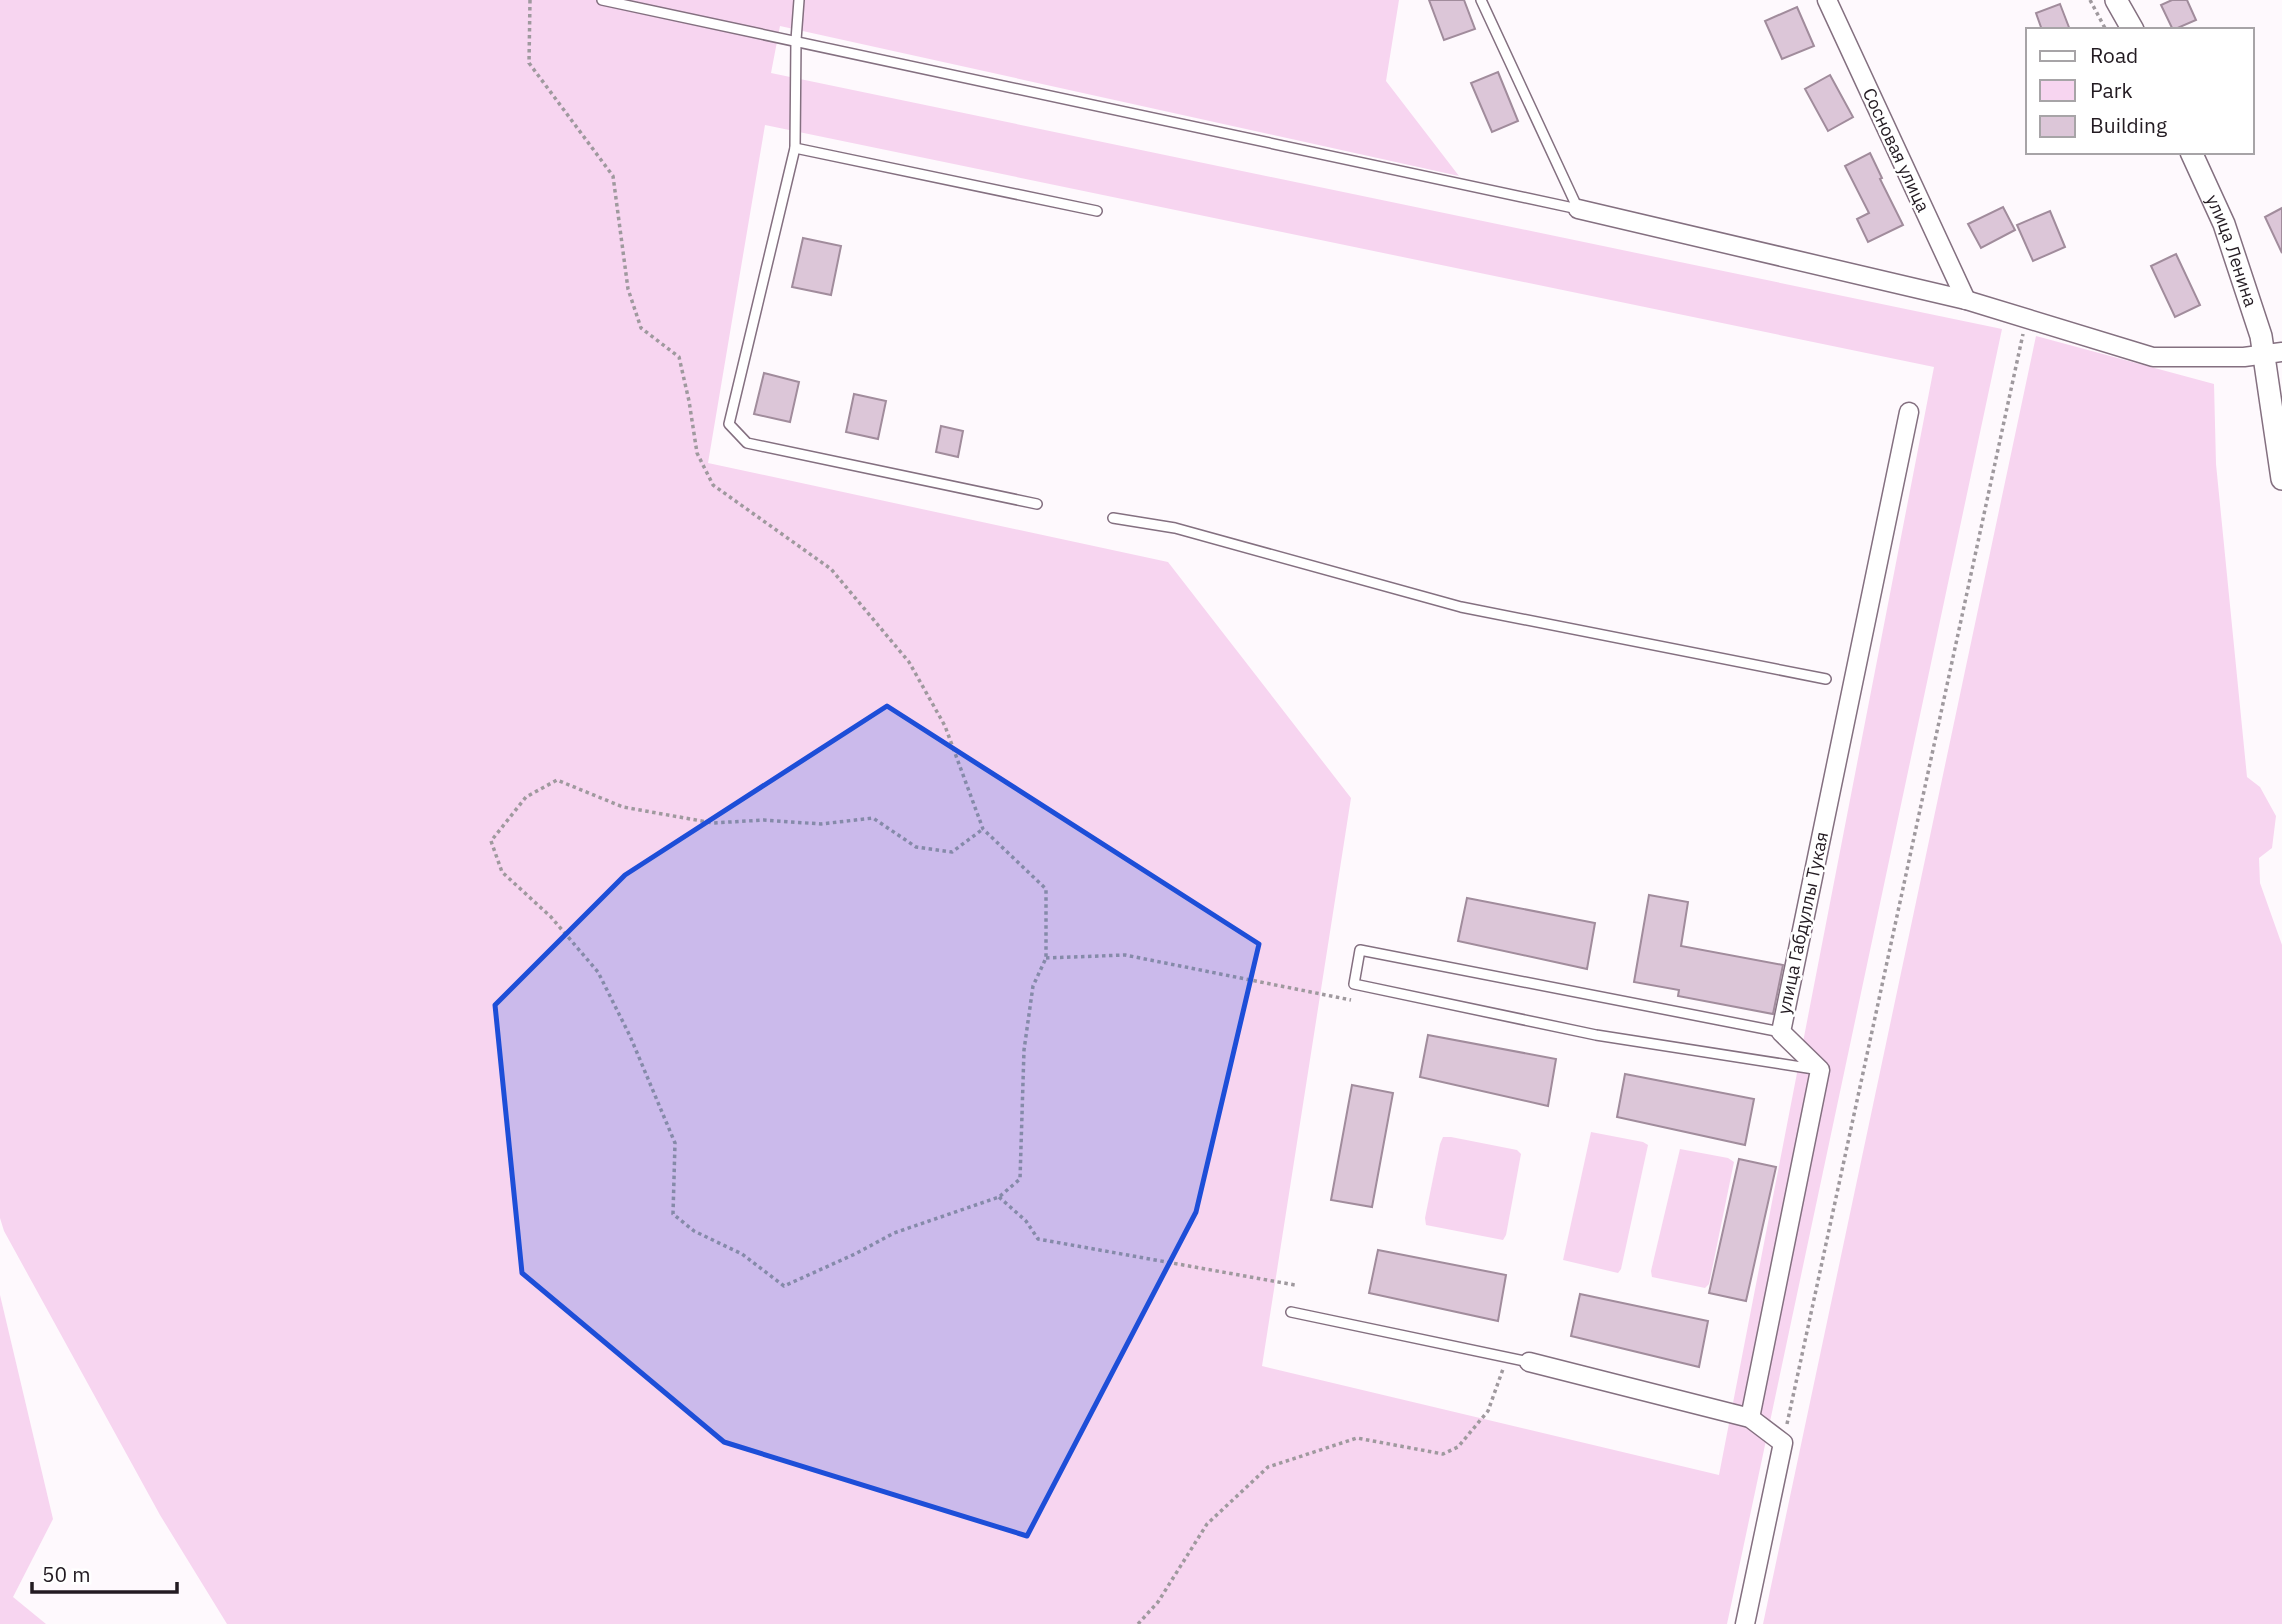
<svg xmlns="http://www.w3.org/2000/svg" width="2282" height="1624" viewBox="0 0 2282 1624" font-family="'IBM Plex Sans',sans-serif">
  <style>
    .green { fill: #f7d5f0; fill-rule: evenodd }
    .building { fill: #dcc6d8; stroke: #a18c9c; stroke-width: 2 }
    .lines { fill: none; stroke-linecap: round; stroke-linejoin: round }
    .service-casing { stroke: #847080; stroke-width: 12 }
    .minor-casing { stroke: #847080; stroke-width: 21 }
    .tertiary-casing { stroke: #847080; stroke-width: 24 }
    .path { stroke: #9f999e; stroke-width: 3.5; stroke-dasharray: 3.5 3.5; stroke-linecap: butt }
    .service { stroke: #fff; stroke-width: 9 }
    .minor { stroke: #fff; stroke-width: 18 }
    .tertiary { stroke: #fff; stroke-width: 21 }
    .marked { fill: #1d4ed8; fill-opacity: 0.2; stroke: #1d4ed8; stroke-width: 5; stroke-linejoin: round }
    .labels { text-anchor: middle; stroke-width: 5; stroke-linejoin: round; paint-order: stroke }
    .street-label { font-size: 18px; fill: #231b22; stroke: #fff }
  </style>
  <rect width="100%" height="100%" fill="#fef9fd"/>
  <g class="green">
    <path d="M 0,0 L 1399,0 L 1386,81 L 1459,176 L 780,26 L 771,73 L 2002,329 L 1727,1624 L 227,1624 L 160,1515 L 4,1231 L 0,1218 ZM 765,125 L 1934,367 L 1719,1475 L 1262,1366 L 1351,798 L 1168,562 L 708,463 Z"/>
    <path d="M 2036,336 L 2214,384 L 2216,464 L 2247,777 L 2260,787 L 2276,816 L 2272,848 L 2259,858 L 2260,883 L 2282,945 L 2282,1624 L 1763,1624 Z"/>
    <path d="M 1591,1132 L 1643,1142 L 1648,1145 L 1621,1269 L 1618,1273 L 1563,1260 Z"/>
    <path d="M 1443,1137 L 1451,1137 L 1517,1150 L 1521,1154 L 1506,1235 L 1503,1240 L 1426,1225 L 1425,1218 L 1440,1144 Z"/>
    <path d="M 1680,1149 L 1728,1158 L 1734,1162 L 1709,1284 L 1705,1288 L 1652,1277 L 1651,1271 Z"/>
    <path d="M 0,1295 L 53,1519 L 13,1597 L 46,1624 L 0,1624 Z"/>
  </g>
  <g class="building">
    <path d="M 1429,0 L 1464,0 L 1475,29 L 1444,40 Z"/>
    <path d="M 2172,0 L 2187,0 L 2196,20 L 2173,30 L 2161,5 Z"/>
    <path d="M 2060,4 L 2070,30 L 2042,30 L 2036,13 Z"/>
    <path d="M 1797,7 L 1814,46 L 1782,59 L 1765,21 Z"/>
    <path d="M 1498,72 L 1518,121 L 1492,132 L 1471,83 Z"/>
    <path d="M 1830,75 L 1853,117 L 1828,131 L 1805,89 Z"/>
    <path d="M 1870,153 L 1882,178 L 1880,179 L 1903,225 L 1868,242 L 1857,219 L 1869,213 L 1845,166 Z"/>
    <path d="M 2003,207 L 2015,230 L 1981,248 L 1968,224 Z"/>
    <path d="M 2282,208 L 2282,253 L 2265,217 Z"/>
    <path d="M 2050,211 L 2065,247 L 2033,261 L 2017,225 Z"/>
    <path d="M 803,238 L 841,246 L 831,295 L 792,287 Z"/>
    <path d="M 2176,254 L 2200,305 L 2175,317 L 2151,266 Z"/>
    <path d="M 764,373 L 799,382 L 790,422 L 754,414 Z"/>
    <path d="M 854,394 L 886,401 L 878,439 L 846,432 Z"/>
    <path d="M 941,426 L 963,431 L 958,457 L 936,452 Z"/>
    <path d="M 1649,895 L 1688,902 L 1681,946 L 1783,965 L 1773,1014 L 1678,996 L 1679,990 L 1634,982 Z"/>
    <path d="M 1467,898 L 1595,923 L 1587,969 L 1458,941 Z"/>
    <path d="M 1428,1035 L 1556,1059 L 1548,1106 L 1420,1077 Z"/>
    <path d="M 1625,1074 L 1754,1099 L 1745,1145 L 1617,1117 Z"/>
    <path d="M 1352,1085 L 1393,1093 L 1372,1207 L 1331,1200 Z"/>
    <path d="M 1739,1159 L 1776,1167 L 1746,1301 L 1709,1293 Z"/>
    <path d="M 1378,1250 L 1506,1275 L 1498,1321 L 1369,1293 Z"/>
    <path d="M 1580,1294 L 1708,1321 L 1699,1367 L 1571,1336 Z"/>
  </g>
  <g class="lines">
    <defs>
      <g id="service">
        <path d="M 602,0 L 1578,209"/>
        <path d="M 799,0 L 796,40 L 795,148 L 729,424 L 747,443 L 1037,504"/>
        <path d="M 1481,0 L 1578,209"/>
        <path d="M 795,148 L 1097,211"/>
        <path d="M 1113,518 L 1175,528 L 1461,607 L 1826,679"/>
        <path d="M 1781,1032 L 1360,950 L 1354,984 L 1596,1035 L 1814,1069"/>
        <path d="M 1291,1312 L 1529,1362"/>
      </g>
      <g id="minor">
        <path d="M 1827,0 L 1966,300"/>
        <path d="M 1578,209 L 1966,300 L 2153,357 L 2244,357 L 2282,352"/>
        <path d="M 1529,1362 L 1750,1418 L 1783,1443 L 1745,1624"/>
        <path d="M 1750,1418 L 1820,1070 L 1781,1032 L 1909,412"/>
      </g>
      <g id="tertiary">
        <path d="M 2116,0 L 2133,30"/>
        <path id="s1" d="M 2191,152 L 2224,224 L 2261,336 L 2282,479"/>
      </g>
    </defs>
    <use href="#service" class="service-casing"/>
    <use href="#minor" class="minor-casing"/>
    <use href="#tertiary" class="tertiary-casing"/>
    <g class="path">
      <path d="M 530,0 L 529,63 L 613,176 L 628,289 L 641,328 L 679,357 L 689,401 L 697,453 L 713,485 L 831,569 L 909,662 L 945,726 L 983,829 L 1046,889 L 1046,958 L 1033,986 L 1024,1050 L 1020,1179 L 999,1197 L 894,1233 L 855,1254 L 784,1286 L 742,1254 L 694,1231 L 673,1214 L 675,1143 L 630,1036 L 598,972 L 551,917 L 502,872 L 491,841 L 526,797 L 557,780 L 623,807 L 713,823 L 764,820 L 821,824 L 873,818 L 916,847 L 952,852 L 983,829"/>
      <path d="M 2090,0 L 2106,30"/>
      <path d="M 1046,958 L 1125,955 L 1351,1000"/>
      <path d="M 999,1197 L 1026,1221 L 1038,1239 L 1295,1285"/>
      <path d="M 1787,1424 L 2023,334"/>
      <path d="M 1138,1624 L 1158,1602 L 1207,1524 L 1268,1467 L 1357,1438 L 1443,1454 L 1458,1447 L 1488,1411 L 1503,1369"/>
    </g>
    <use href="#service" class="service"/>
    <use href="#minor" class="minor"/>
    <use href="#tertiary" class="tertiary"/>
  </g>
  <path class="marked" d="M 887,706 L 1259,944 L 1196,1212 L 1027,1536 L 724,1442 L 522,1273 L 495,1005 L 625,875 Z"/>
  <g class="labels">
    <g class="street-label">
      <text transform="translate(1896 150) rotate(65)" y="6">Сосновая улица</text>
      <text dy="6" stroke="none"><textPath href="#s1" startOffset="107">улица Ленина</textPath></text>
      <text transform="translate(1803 923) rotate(-78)" y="6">улица Габдуллы Тукая</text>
    </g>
  </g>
  <rect x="2026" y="28" width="228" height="126" fill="#ffffff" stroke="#a7a4a7" stroke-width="2"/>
  <rect x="2040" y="51" width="35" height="10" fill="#ffffff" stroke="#a7a4a7" stroke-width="2"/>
  <text x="2090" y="63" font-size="21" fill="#231b22">Road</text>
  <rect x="2040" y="80" width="35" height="21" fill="#f7d5f0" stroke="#a7a4a7" stroke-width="2"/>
  <text x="2090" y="98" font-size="21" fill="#231b22">Park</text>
  <rect x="2040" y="116" width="35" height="21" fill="#dcc6d8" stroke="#a7a4a7" stroke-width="2"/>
  <text x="2090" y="133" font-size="21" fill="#231b22">Building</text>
  <path d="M32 1582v10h145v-10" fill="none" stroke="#231b22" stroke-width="3.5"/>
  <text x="42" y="1582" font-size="21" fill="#231b22" stroke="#ffffff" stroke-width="5" paint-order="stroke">50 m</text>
</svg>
